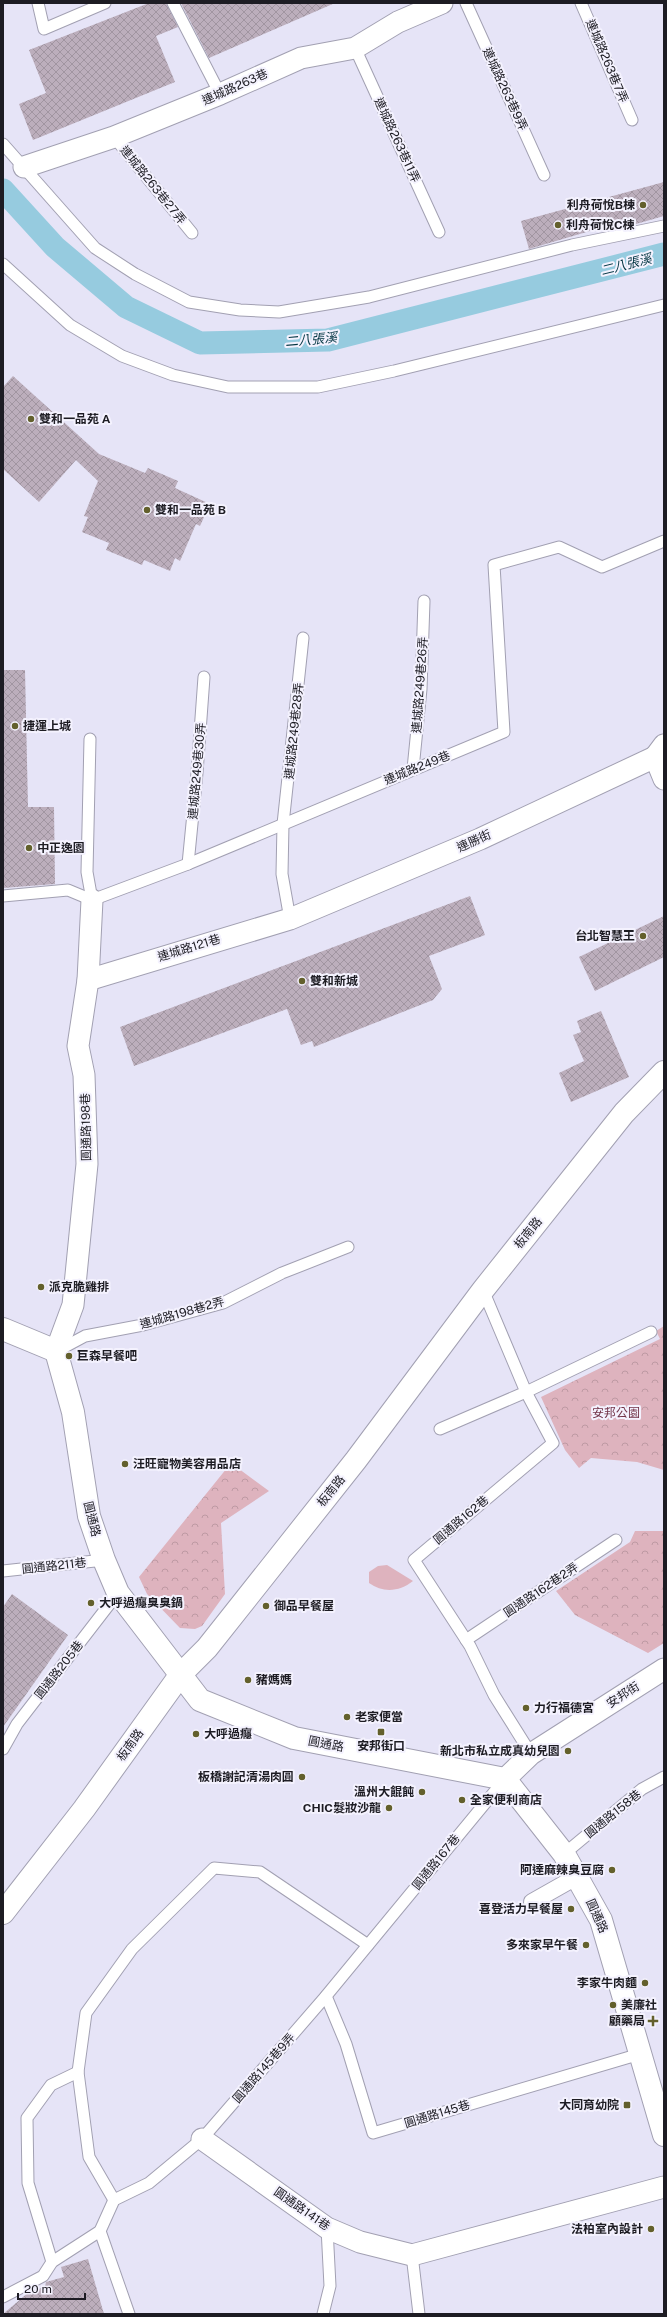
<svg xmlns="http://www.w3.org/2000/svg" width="667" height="2317" viewBox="0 0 667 2317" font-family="'Public Sans','Noto Sans TC',sans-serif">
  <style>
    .green { fill: #deb3be }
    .park { fill: url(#park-crowns) }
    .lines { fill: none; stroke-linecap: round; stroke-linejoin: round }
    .canal { stroke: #96cbdf; stroke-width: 23 }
    .building { fill: url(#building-cross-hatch) }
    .service-casing { stroke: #a2a0b2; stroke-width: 13 }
    .pedestrian-casing { stroke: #a2a0b2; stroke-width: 18 }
    .minor-casing { stroke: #a2a0b2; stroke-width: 23 }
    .tertiary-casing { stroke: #a2a0b2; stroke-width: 24 }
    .service { stroke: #fff; stroke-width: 11 }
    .pedestrian { stroke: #fff; stroke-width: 16 }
    .minor { stroke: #fff; stroke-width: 21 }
    .tertiary { stroke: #fff; stroke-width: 22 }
    .poi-dot { fill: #63602c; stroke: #f4f2fe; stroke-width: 1.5 }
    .labels { text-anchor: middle; stroke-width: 4; stroke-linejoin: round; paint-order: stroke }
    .street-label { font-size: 12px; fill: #1d1c23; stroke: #f4f2fe }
    .poi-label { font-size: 12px; font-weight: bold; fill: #1d1c23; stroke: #f4f2fe; text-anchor: start }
    .park-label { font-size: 12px; fill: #723348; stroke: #f4f2fe }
    .water-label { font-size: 13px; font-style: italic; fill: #023542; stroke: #f4f2fe }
  </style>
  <defs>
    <pattern id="park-crowns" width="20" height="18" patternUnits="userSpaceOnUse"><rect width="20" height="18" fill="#deb3be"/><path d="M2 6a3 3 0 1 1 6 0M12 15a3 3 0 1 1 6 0" fill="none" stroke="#be99a3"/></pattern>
    <pattern id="building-cross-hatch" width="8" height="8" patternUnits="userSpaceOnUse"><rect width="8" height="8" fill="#bcaebc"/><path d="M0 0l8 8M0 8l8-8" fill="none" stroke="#a195a1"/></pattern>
  </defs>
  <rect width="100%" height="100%" fill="#e6e4f7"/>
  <path class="green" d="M 387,1565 L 413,1581 C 399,1592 383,1593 369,1583 L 369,1572 L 378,1566 Z"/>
  <g class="park">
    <path d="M 664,1326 L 664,1470 L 637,1462 L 591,1458 L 579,1468 L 565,1450 L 541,1397 L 660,1339 L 656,1331 Z"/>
    <path d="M 231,1463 L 269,1491 L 221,1523 L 225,1594 L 202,1626 L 195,1629 L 180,1628 L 147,1594 L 139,1577 Z"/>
    <path d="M 635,1531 L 664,1531 L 664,1643 L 648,1653 L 575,1615 L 556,1591 L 630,1542 Z"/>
  </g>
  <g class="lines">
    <path class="canal" d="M 3,190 L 55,247 L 126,307 L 200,343 L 328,340 L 664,254"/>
  </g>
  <g class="building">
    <path d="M 149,3 L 166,3 L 178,27 L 156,36 L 175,82 L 33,140 L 19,104 L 46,93 L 29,50 Z"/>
    <path d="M 181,3 L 335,3 L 209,58 Z"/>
    <path d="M 664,182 L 664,216 L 629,226 L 627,220 L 529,249 L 521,221 Z"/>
    <path d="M 13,376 L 99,454 L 145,473 L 148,468 L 178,481 L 175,488 L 210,504 L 200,526 L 196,524 L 180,561 L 175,558 L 170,571 L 144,560 L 142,565 L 106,550 L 109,543 L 82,532 L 88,517 L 84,516 L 98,481 L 76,460 L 39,502 L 3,469 L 3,387 Z"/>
    <path d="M 3,670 L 25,670 L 28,807 L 54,807 L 55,884 L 3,888 Z"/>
    <path d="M 470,896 L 485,935 L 429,956 L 442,989 L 433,1000 L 314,1047 L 312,1041 L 301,1045 L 287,1009 L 134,1066 L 120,1027 Z"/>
    <path d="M 664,916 L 664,957 L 595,991 L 579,957 Z"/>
    <path d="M 601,1011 L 629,1077 L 571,1102 L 559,1073 L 584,1061 L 573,1035 L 581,1032 L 577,1021 Z"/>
    <path d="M 12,1594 L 68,1635 L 3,1727 L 3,1607 Z"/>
    <path d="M 88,2259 L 104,2314 L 3,2314 L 29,2292 L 45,2287 L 46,2282 L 64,2277 L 61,2267 Z"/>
  </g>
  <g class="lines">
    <defs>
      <g id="service">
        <path d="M 38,3 L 44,29 L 105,3"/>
        <path d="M 173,3 L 220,94"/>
        <path d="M 466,3 L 544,175"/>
        <path d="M 581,3 L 632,120"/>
        <path d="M 355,48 L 439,232"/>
        <path d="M 114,137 L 192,233"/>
        <path d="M 3,144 L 95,248 L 135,274 L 189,302 L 240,310 L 279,312 L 369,297 L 572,245 L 664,226"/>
        <path d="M 3,264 L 70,325 L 122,356 L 173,375 L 228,387 L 318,387 L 394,371 L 664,305"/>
        <path d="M 90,739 L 87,872 L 92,900"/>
        <path d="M 413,769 L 421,689 L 424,601"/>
        <path d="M 188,864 L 197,773 L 204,677"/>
        <path d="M 3,896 L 68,890 L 92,900 L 188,864 L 504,732 L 494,565 L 559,547 L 602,567 L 664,541"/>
        <path d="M 290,919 L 282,874 L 283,824 L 303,638"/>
        <path d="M 483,1290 L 526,1392 L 553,1443 L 414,1560 L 470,1646 L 494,1695 L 531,1754"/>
        <path d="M 57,1351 L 85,1336 L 143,1325 L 223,1303 L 282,1273 L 348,1247"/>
        <path d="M 440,1429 L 526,1392 L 651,1332"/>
        <path d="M 3,1571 L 104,1560"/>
        <path d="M 466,1640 L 616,1540"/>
        <path d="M 3,1749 L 17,1724 L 118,1593"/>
        <path d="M 564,1854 L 642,1789 L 664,1777"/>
        <path d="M 326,1996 L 346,2044 L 373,2133 L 640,2054"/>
        <path d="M 114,2200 L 89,2157 L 78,2072 L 86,2013 L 132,1949 L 214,1868 L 260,1872 L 368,1945"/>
        <path d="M 100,2231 L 129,2314"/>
        <path d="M 412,2255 L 419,2314"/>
        <path d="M 52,2262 L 28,2183 L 27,2118 L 51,2085 L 78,2072"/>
        <path d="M 3,2297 L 43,2276 L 52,2262 L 100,2231 L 114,2200 L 149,2183 L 202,2139 L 326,1996 L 505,1779"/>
        <path d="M 323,2314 L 330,2286 L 327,2228"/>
      </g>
      <path id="pedestrian" d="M 532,1902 L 578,1876"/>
      <g id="minor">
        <path d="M 24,167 L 114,137 L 220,94 L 301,58 L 355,48 L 398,22 L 442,3"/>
        <path d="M 664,745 L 655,757 L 664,779"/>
        <path d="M 88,980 L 290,919 L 480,839 L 655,757"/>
        <path d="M 56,1351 L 73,1305 L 87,1164 L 84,1075 L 78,1046 L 88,980 L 92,900"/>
        <path d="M 505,1779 L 531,1754 L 664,1669"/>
        <path d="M 202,2139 L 327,2228 L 360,2242 L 412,2255 L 664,2187"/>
      </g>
      <g id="tertiary">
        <path d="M 3,1329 L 56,1351 L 73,1412 L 89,1516 L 104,1560 L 118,1593 L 200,1700 L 294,1738 L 505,1779 L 564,1854 L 601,1920 L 664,2135"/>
        <path d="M 3,1913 L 84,1809 L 181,1674 L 207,1648 L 356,1460 L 483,1290 L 624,1113 L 664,1072"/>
      </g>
    </defs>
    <use href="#service" class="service-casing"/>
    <use href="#pedestrian" class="pedestrian-casing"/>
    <use href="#minor" class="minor-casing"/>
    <use href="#tertiary" class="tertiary-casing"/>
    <use href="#service" class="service"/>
    <use href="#pedestrian" class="pedestrian"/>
    <use href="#minor" class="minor"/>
    <use href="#tertiary" class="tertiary"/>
  </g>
  <g class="poi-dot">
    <circle cx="643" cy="205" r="4"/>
    <circle cx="558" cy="225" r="4"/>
    <circle cx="31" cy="419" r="4"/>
    <circle cx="147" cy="510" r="4"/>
    <circle cx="15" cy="726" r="4"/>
    <circle cx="29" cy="848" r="4"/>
    <circle cx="643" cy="936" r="4"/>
    <circle cx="302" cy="981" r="4"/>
    <circle cx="41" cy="1287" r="4"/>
    <circle cx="69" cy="1356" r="4"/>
    <circle cx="125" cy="1464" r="4"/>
    <circle cx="91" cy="1603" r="4"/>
    <circle cx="266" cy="1606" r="4"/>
    <circle cx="248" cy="1680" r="4"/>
    <circle cx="526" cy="1708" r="4"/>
    <circle cx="347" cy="1717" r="4"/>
    <rect x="377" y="1728" width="8" height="8" rx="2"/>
    <circle cx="196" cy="1734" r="4"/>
    <circle cx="568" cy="1751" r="4"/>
    <circle cx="302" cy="1777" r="4"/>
    <circle cx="422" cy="1792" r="4"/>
    <circle cx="462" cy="1800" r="4"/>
    <circle cx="389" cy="1808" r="4"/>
    <circle cx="612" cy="1870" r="4"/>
    <circle cx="571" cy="1909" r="4"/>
    <circle cx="586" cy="1945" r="4"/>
    <circle cx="645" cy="1983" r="4"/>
    <circle cx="613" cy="2005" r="4"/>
    <path d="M651 2015h4v4h4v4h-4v4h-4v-4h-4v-4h4z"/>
    <rect x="623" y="2101" width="8" height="8" rx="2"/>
    <circle cx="651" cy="2229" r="4"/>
  </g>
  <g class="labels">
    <g class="street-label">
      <text transform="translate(607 61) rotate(67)" y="4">連城路263巷7弄</text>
      <text transform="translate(235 87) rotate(-24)" y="4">連城路263巷</text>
      <text transform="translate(505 89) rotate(65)" y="4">連城路263巷9弄</text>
      <text transform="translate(397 140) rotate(65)" y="4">連城路263巷11弄</text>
      <text transform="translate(153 185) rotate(51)" y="4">連城路263巷27弄</text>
      <text transform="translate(420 685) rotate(-86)" y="4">連城路249巷26弄</text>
      <text transform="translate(294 731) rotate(-84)" y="4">連城路249巷28弄</text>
      <text transform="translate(417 768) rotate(-22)" y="4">連城路249巷</text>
      <text transform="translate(197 771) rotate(-85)" y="4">連城路249巷30弄</text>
      <text transform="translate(474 841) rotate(-24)" y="4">連勝街</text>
      <text transform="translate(189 948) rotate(-17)" y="4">連城路121巷</text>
      <text transform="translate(86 1127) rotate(-91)" y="4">圓通路198巷</text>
      <text transform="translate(528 1233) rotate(-51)" y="4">板南路</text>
      <text transform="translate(182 1313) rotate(-16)" y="4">連城路198巷2弄</text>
      <text transform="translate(331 1491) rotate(-51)" y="4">板南路</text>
      <text transform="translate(92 1519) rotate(76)" y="4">圓通路</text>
      <text transform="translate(461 1520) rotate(-40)" y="4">圓通路162巷</text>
      <text transform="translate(54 1566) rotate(-6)" y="4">圓通路211巷</text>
      <text transform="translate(541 1590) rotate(-34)" y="4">圓通路162巷2弄</text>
      <text transform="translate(59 1670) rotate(-52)" y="4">圓通路205巷</text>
      <text transform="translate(623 1695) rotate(-33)" y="4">安邦街</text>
      <text transform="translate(326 1744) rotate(11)" y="4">圓通路</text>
      <text transform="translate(130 1745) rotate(-54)" y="4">板南路</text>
      <text transform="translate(613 1814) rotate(-39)" y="4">圓通路158巷</text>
      <text transform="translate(436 1862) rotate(-51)" y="4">圓通路167巷</text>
      <text transform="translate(597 1916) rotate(66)" y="4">圓通路</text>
      <text transform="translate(264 2068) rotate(-49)" y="4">圓通路145巷9弄</text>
      <text transform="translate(437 2114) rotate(-17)" y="4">圓通路145巷</text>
      <text transform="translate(302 2209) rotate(35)" y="4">圓通路141巷</text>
    </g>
    <g class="poi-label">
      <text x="635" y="209" text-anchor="end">利舟荷悅B棟</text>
      <text x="566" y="229">利舟荷悅C棟</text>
      <text x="39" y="423">雙和一品苑 A</text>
      <text x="155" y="514">雙和一品苑 B</text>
      <text x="23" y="730">捷運上城</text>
      <text x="37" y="852">中正逸園</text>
      <text x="635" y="940" text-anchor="end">台北智慧王</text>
      <text x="310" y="985">雙和新城</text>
      <text x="49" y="1291">派克脆雞排</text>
      <text x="77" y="1360">巨森早餐吧</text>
      <text x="133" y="1468">汪旺寵物美容用品店</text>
      <text x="99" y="1607">大呼過癮臭臭鍋</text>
      <text x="274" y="1610">御品早餐屋</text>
      <text x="256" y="1684">豬媽媽</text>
      <text x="534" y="1712">力行福德宮</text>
      <text x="355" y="1721">老家便當</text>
      <text x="204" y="1738">大呼過癮</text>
      <text x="381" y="1750" text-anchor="middle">安邦街口</text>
      <text x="560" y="1755" text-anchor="end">新北市私立成真幼兒園</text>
      <text x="294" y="1781" text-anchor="end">板橋謝記清湯肉圓</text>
      <text x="414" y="1796" text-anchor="end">溫州大餛飩</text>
      <text x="470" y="1804">全家便利商店</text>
      <text x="381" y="1812" text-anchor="end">CHIC髮妝沙龍</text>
      <text x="604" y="1874" text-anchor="end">阿達麻辣臭豆腐</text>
      <text x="563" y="1913" text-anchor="end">喜登活力早餐屋</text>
      <text x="578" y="1949" text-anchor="end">多來家早午餐</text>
      <text x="637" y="1987" text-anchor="end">李家牛肉麵</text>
      <text x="621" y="2009">美廉社</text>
      <text x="645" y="2025" text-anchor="end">顧藥局</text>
      <text x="619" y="2109" text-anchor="end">大同育幼院</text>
      <text x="643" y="2233" text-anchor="end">法柏室內設計</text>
    </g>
    <g class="park-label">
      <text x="616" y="1417">安邦公園</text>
    </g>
    <g class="water-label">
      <text transform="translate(626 264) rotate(-14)" y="5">二八張溪</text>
      <text transform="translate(311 339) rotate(-5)" y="5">二八張溪</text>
    </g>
  </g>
  <rect width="667" height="2317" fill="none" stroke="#1d1c23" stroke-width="8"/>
  <path d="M18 2293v6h67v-6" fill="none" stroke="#1d1c23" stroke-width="2"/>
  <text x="24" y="2293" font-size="12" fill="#1d1c23" stroke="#f4f2fe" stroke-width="3" paint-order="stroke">20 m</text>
</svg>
